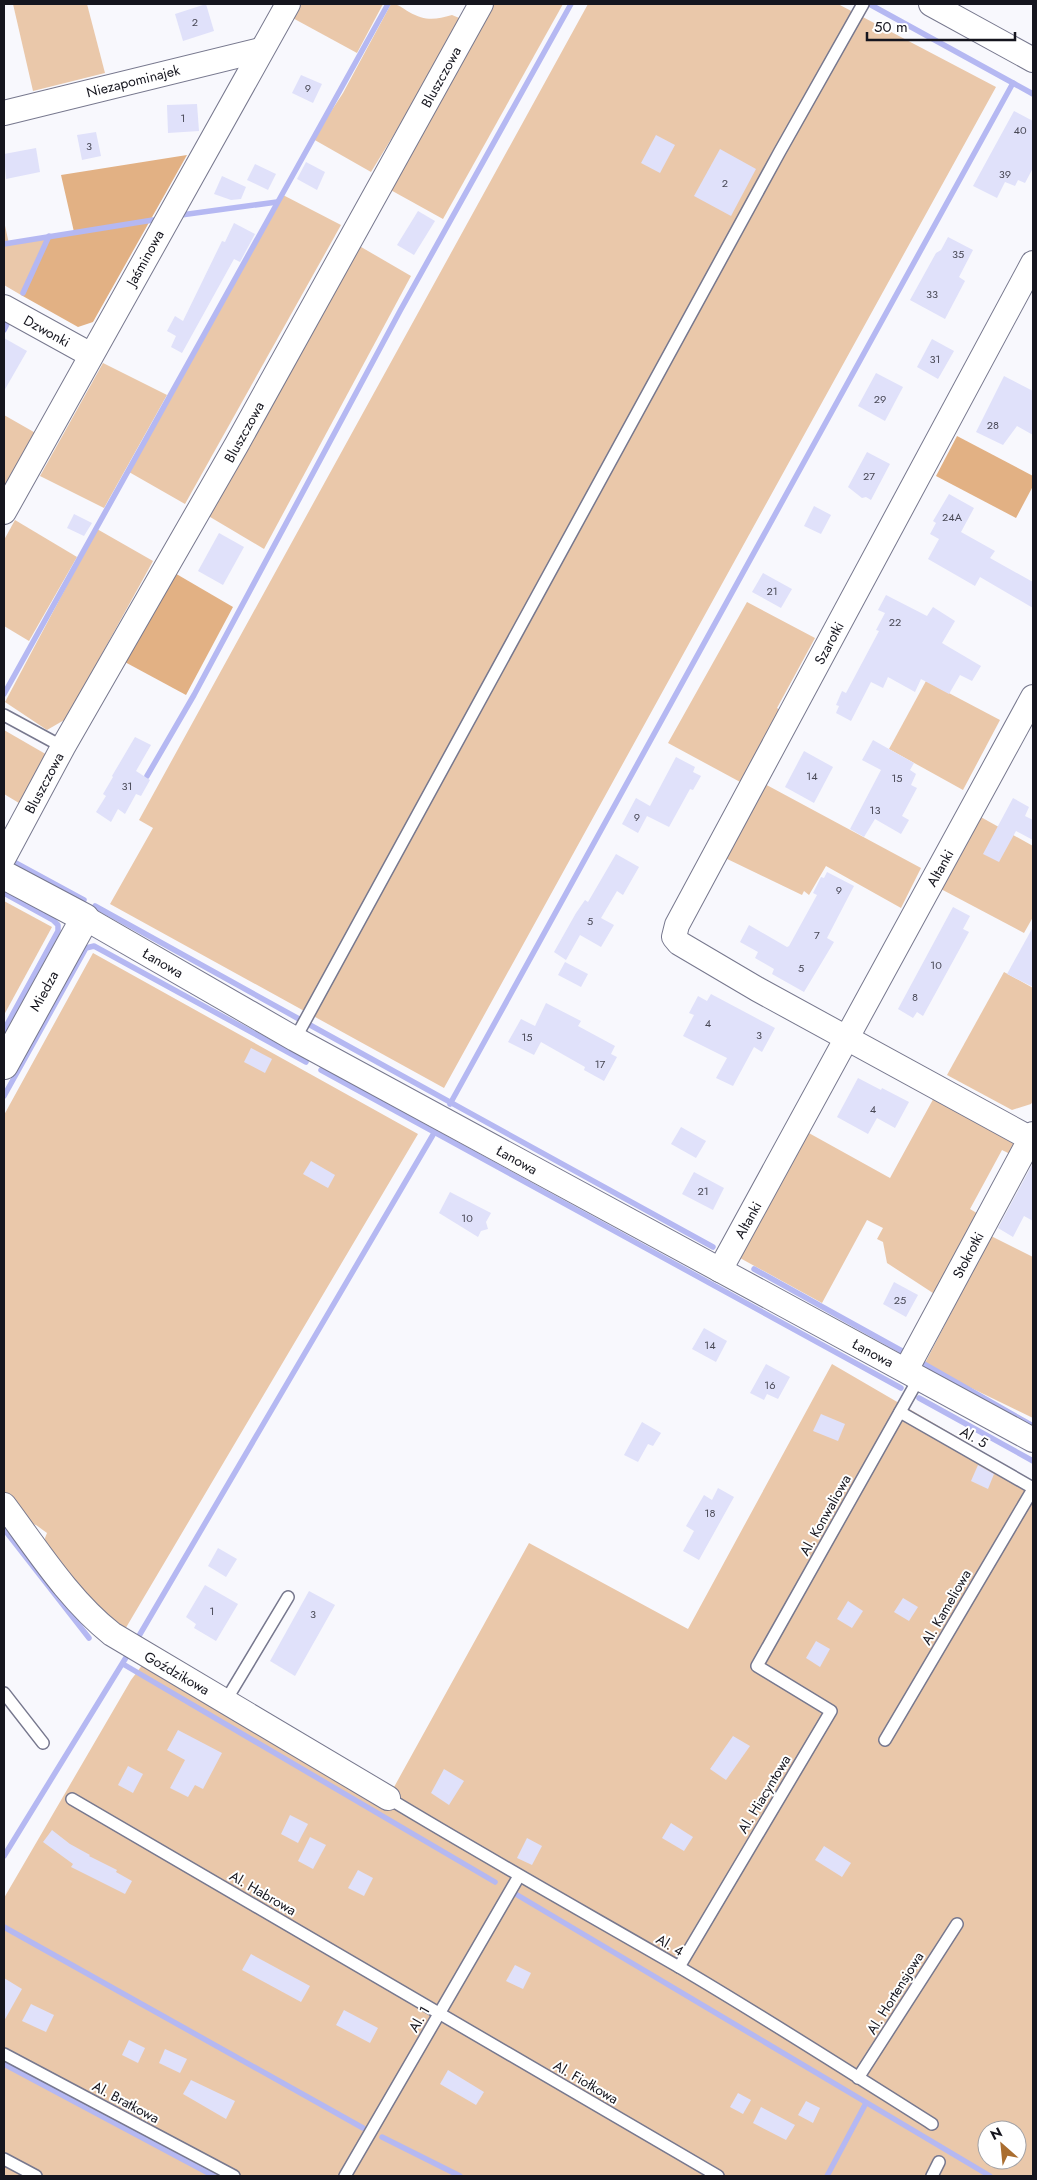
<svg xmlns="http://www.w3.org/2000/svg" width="1037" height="2180" viewBox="0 0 1037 2180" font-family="Jost,sans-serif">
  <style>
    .green { fill: #eac8aa; fill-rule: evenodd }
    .forest { fill: #e2b184 }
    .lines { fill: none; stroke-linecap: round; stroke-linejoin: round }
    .stream { stroke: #b5b8f2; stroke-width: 5.5 }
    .building { fill: #e0e1fa }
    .service-casing { stroke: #77788e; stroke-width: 14 }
    .minor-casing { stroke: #77788e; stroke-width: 26 }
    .tertiary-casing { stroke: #77788e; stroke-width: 30 }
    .service { stroke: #fff; stroke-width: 11 }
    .minor { stroke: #fff; stroke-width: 24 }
    .tertiary { stroke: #fff; stroke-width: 28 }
    .labels { text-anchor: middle; stroke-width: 4; stroke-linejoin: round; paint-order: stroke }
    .number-label { font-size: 11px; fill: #484855 }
    .street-label { font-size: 14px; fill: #15151e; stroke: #fff }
  </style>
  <rect width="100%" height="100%" fill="#f8f8fd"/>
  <g class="green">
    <path d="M 13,4 L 87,4 L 105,73 L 33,91 Z"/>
    <path d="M 296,4 L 383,4 L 357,53 L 289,16 Z"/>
    <path d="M 391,4 C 399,4 402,8 409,12 C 425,21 435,20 452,15 L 464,20 L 371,172 L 313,139 L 343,93 Z"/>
    <path d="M 489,4 L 563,4 L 443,219 L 387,188 Z"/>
    <path d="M 588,4 L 838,4 L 996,87 L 444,1088 L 110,904 L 153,828 L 139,820 Z"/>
    <path d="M 283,195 L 341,225 L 185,504 L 129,472 Z"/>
    <path d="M 4,221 L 9,244 L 49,238 L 21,295 L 4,285 Z"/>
    <path d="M 356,244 L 411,276 L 264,549 L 205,514 Z"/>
    <path d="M 103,363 L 167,395 L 104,508 L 40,476 Z"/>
    <path d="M 4,415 L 39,435 L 4,497 Z"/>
    <path d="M 15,520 L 77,557 L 29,641 L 4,626 L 4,540 Z"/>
    <path d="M 97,529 L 153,561 L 66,719 L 47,730 L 5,702 Z"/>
    <path d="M 747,602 L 815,638 L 777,708 L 784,713 L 742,783 L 668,743 Z"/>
    <path d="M 926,681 L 1000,720 L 963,790 L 889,749 Z"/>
    <path d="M 4,730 L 49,756 L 24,806 L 4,794 Z"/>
    <path d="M 761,782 L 921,868 L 901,908 L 826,866 L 809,895 L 804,891 L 802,895 L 721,856 Z"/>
    <path d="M 979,816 L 1033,846 L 1033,917 L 1024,933 L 939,888 Z"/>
    <path d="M 4,901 L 52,927 L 4,1015 Z"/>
    <path d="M 93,953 L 418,1134 L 124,1631 L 94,1609 L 46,1548 L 45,1538 L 47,1533 L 36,1525 L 24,1522 L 4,1495 L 4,1115 Z"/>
    <path d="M 1004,972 L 1033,988 L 1033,1101 L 1031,1104 L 1012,1110 L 947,1075 Z"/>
    <path d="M 936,1094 L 1011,1137 L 1016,1149 L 1012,1155 L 1002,1150 L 970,1209 L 980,1215 L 936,1295 L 887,1263 L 883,1242 L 877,1239 L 883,1228 L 867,1220 L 822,1303 L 740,1258 L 807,1132 L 890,1178 Z"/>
    <path d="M 991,1236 L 1033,1257 L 1033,1418 L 924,1365 Z"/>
    <path d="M 832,1364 L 1033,1481 L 1033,2176 L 4,2176 L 4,1898 L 131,1680 L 149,1656 L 388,1798 L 529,1543 L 688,1629 ZM 987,2130 L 1017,2130 L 1017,2160 L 987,2160 Z"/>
  </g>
  <g class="forest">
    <path d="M 187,155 L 93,322 L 78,327 L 21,295 L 49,238 L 74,232 L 61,175 Z"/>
    <path d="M 957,436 L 1033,476 L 1033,486 L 1016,518 L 936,476 Z"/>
    <path d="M 173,572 L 233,607 L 186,695 L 123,661 Z"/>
  </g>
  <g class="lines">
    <g class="stream">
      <path d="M 1013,83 L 1033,94"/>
      <path d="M 181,215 L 277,202"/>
      <path d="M 4,244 L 153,220"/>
      <path d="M 23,293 L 49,236"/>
      <path d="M 4,330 L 7,324"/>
      <path d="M 4,694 L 388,4"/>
      <path d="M 147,776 L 194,695 L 400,311 L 571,4"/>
      <path d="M 14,862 L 84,900"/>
      <path d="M 4,893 L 53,920 L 58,925 L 58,931 L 4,1030"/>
      <path d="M 95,906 L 299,1019"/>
      <path d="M 310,1025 L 713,1247"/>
      <path d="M 321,1070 L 901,1388"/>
      <path d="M 4,1096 L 86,948 L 94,946 L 306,1062"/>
      <path d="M 450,1104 L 1013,83 L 871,5"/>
      <path d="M 754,1269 L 902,1351"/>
      <path d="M 924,1364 L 1033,1426"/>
      <path d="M 919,1398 L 1033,1461"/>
      <path d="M 4,1529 L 89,1638"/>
      <path d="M 136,1641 L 437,1128"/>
      <path d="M 123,1664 L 495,1882"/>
      <path d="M 4,1856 L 130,1651"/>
      <path d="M 514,1893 L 990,2176"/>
      <path d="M 4,1927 L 363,2128"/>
      <path d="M 4,2064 L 214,2176"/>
      <path d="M 382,2137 L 460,2176"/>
      <path d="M 827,2176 L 866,2103"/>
    </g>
  </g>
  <g class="building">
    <path d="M 206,4 L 214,31 L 183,41 L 175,14 Z"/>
    <path d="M 301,75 L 322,84 L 313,103 L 292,93 Z"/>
    <path d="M 197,104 L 199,131 L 168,133 L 167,105 Z"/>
    <path d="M 1014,111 L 1033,121 L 1033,168 L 1025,183 L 1018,180 L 1015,186 L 1005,182 L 997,198 L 973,186 Z"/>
    <path d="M 96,132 L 101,156 L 82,160 L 77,135 Z"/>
    <path d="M 656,135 L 675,145 L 660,173 L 641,163 Z"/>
    <path d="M 36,148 L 40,172 L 6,179 L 4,154 Z"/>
    <path d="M 720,149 L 756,169 L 731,216 L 694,196 Z"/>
    <path d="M 306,162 L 325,172 L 317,190 L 297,179 Z"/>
    <path d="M 255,164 L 276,174 L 268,190 L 247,180 Z"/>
    <path d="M 222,176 L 246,187 L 241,199 L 231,200 L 214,194 Z"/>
    <path d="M 418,211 L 435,221 L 414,255 L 397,245 Z"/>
    <path d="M 234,223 L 255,234 L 240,262 L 234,259 L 182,353 L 171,347 L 176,336 L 167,331 L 175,316 L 183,321 L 222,241 L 225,242 Z"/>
    <path d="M 948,237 L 973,250 L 959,277 L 965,281 L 945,319 L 910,300 L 936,253 L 941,250 Z"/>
    <path d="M 4,338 L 27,351 L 4,391 Z"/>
    <path d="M 932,339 L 954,351 L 938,379 L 917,367 Z"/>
    <path d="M 876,373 L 903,387 L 885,421 L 858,406 Z"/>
    <path d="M 1004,376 L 1033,391 L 1033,435 L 1017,426 L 1003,445 L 976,432 Z"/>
    <path d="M 867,452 L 890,464 L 871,500 L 866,497 L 862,498 L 848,487 Z"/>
    <path d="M 949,494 L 974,508 L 961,532 L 995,551 L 990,558 L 1033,582 L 1033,608 L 980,577 L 975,586 L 928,559 L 939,539 L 930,534 L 936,523 L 933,521 Z"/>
    <path d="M 814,506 L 831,515 L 821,534 L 804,526 Z"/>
    <path d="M 74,514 L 92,523 L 84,536 L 67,528 Z"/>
    <path d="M 219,533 L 244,547 L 223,585 L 198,571 Z"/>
    <path d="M 763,573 L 792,589 L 781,608 L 752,592 Z"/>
    <path d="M 886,595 L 927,616 L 933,607 L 955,621 L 942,643 L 981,666 L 972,681 L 960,675 L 949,694 L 921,679 L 915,692 L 888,677 L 883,688 L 871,682 L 851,721 L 836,713 L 839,706 L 836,705 L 842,691 L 846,693 L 879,631 L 876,630 L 885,613 L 878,610 Z"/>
    <path d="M 135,737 L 151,745 L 136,771 L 150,780 L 141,796 L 136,794 L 125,814 L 118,809 L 111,822 L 96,812 L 106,796 L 103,794 L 113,777 L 112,776 Z"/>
    <path d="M 873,740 L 914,763 L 910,770 L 916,774 L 911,785 L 917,788 L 902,816 L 909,820 L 901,834 L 875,819 L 864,837 L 850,829 L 881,770 L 862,760 Z"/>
    <path d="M 804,751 L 833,767 L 814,803 L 785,787 Z"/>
    <path d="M 676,757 L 695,767 L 693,772 L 701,776 L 693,790 L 690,789 L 669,827 L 647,816 L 638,833 L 622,824 L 636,798 L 650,806 Z"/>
    <path d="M 1013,798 L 1029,807 L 1025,816 L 1033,820 L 1033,840 L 1016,831 L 999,862 L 983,854 Z"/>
    <path d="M 616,854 L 639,867 L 623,895 L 617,891 L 601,918 L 614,925 L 601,947 L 580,935 L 566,960 L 554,952 L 576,913 L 585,900 L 588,902 Z"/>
    <path d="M 827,872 L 854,886 L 827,938 L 834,942 L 804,992 L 772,974 L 774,969 L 755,958 L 758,952 L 740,942 L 749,925 L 787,947 L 789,946 L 817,895 L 813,893 L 821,877 L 824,878 Z"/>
    <path d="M 953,907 L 970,916 L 963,929 L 969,932 L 923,1016 L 917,1012 L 913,1018 L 898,1009 Z"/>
    <path d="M 1033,927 L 1033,987 L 1007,974 Z"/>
    <path d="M 565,962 L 588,974 L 581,987 L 558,975 Z"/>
    <path d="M 711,994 L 775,1028 L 762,1052 L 754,1047 L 733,1086 L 716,1078 L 727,1058 L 683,1036 L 694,1015 L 689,1013 L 698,996 L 707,1001 Z"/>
    <path d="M 546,1003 L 581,1021 L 578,1026 L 615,1046 L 611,1054 L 617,1057 L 604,1081 L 584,1070 L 585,1067 L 541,1042 L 534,1055 L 508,1042 L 521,1019 L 535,1026 Z"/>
    <path d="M 251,1048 L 272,1059 L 265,1073 L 244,1062 Z"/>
    <path d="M 858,1078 L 881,1090 L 882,1088 L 909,1102 L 895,1128 L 877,1118 L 868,1134 L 837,1117 Z"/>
    <path d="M 681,1127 L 706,1141 L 696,1158 L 671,1144 Z"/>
    <path d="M 311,1161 L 335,1175 L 328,1188 L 303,1174 Z"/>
    <path d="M 1033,1163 L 1033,1221 L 1024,1216 L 1013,1237 L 998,1228 Z"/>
    <path d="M 694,1172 L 724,1188 L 713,1210 L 682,1194 Z"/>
    <path d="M 450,1192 L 491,1213 L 486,1222 L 488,1229 L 481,1231 L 478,1237 L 439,1213 Z"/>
    <path d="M 894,1282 L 918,1295 L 906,1317 L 883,1304 Z"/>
    <path d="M 704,1328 L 727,1341 L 716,1362 L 692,1349 Z"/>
    <path d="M 766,1364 L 790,1377 L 778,1399 L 767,1394 L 764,1400 L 750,1393 Z"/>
    <path d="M 821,1414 L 845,1424 L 838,1441 L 813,1431 Z"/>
    <path d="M 642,1422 L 661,1433 L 653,1446 L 648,1444 L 638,1462 L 624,1455 Z"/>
    <path d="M 978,1465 L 994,1474 L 988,1489 L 971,1481 Z"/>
    <path d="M 718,1488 L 734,1497 L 699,1560 L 683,1551 L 694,1531 L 686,1526 L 704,1495 L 712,1500 Z"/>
    <path d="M 218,1548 L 237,1559 L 226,1577 L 208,1566 Z"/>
    <path d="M 205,1585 L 238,1604 L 216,1641 L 194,1628 L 196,1624 L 186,1617 Z"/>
    <path d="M 309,1591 L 335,1605 L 295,1676 L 270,1661 Z"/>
    <path d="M 903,1598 L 918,1607 L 909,1621 L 894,1612 Z"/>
    <path d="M 848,1601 L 863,1611 L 852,1628 L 837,1619 Z"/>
    <path d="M 816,1641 L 830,1649 L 820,1667 L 806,1658 Z"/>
    <path d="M 178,1730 L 222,1753 L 203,1789 L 195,1785 L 188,1797 L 170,1788 L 185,1760 L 167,1750 Z"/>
    <path d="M 733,1736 L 750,1746 L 726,1780 L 710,1769 Z"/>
    <path d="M 128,1766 L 143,1774 L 133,1793 L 118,1785 Z"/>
    <path d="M 444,1769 L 464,1781 L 449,1805 L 431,1793 Z"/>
    <path d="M 290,1815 L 308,1824 L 298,1843 L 281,1834 Z"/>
    <path d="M 671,1823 L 693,1837 L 684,1851 L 662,1838 Z"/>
    <path d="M 52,1830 L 70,1844 L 90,1855 L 89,1856 L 117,1870 L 116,1872 L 132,1881 L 125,1894 L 71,1867 L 73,1864 L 43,1842 Z"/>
    <path d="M 310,1837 L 326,1845 L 313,1869 L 298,1861 Z"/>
    <path d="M 527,1838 L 542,1846 L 532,1865 L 517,1858 Z"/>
    <path d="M 824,1846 L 851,1863 L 842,1877 L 815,1860 Z"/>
    <path d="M 358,1870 L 373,1878 L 364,1896 L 348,1888 Z"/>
    <path d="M 251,1954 L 310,1986 L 301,2002 L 242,1970 Z"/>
    <path d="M 515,1965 L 531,1973 L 523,1989 L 506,1981 Z"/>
    <path d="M 4,1978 L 22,1989 L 4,2021 Z"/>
    <path d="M 31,2004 L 54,2015 L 46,2032 L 22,2021 Z"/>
    <path d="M 344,2010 L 378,2028 L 370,2043 L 336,2025 Z"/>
    <path d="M 129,2040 L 145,2048 L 138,2063 L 122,2055 Z"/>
    <path d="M 165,2049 L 187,2059 L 180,2073 L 159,2063 Z"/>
    <path d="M 448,2070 L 484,2092 L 476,2105 L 440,2084 Z"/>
    <path d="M 191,2080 L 235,2101 L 226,2119 L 183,2094 Z"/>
    <path d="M 738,2093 L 751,2100 L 743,2114 L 730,2107 Z"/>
    <path d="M 806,2101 L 820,2108 L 813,2123 L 798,2115 Z"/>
    <path d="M 761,2107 L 795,2125 L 786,2140 L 753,2123 Z"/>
  </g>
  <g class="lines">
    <defs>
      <g id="service">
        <path d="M 4,715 L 63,747"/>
        <path d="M 295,1039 L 779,153 L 863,4"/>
        <path d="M 900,1412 L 1033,1488"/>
        <path d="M 4,1693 L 43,1743"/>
        <path d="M 225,1702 L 288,1597"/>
        <path d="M 885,1740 L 1033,1489"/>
        <path d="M 388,1798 C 484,1856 582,1911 679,1967 C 764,2017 848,2071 932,2124"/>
        <path d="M 72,1799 L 718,2176"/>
        <path d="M 679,1967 L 831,1711 L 757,1666 L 919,1378"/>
        <path d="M 4,2054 L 234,2176"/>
        <path d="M 858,2078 L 957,1924"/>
        <path d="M 4,2159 L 36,2176"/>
        <path d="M 345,2176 L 519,1876"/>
        <path d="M 932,2176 L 939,2162"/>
      </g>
      <g id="minor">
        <path d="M 931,4 L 1033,60"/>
        <path d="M 4,113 L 261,50"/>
        <path d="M 1033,263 L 677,925 L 674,937 L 679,943 L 757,989 L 1033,1140"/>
        <path d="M 4,307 L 91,355"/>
        <path d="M 4,512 L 288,4"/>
        <path d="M 4,857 L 63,747 L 237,444 L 481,4"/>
        <path d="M 85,918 L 295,1039 L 1033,1440"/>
        <path d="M 720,1270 L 1033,697"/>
        <path d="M 906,1370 L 1033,1134"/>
        <path d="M 4,1505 C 37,1549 68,1599 112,1634 L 388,1798"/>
      </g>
      <path id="tertiary" d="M 4,875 L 85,918 L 4,1065"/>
    </defs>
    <use href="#service" class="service-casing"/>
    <use href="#minor" class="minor-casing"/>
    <use href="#tertiary" class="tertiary-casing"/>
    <use href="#service" class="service"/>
    <use href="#minor" class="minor"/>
    <use href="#tertiary" class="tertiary"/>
  </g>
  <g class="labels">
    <g class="number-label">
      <text x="195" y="26">2</text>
      <text x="308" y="92">9</text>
      <text x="183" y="122">1</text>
      <text x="1020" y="134">40</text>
      <text x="89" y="150">3</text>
      <text x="1005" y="178">39</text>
      <text x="725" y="187">2</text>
      <text x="958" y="258">35</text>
      <text x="932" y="298">33</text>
      <text x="935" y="363">31</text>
      <text x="880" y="403">29</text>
      <text x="993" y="429">28</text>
      <text x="869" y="480">27</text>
      <text x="952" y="521">24A</text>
      <text x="772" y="595">21</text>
      <text x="895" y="626">22</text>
      <text x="812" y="780">14</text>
      <text x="897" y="782">15</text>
      <text x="127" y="790">31</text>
      <text x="875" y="814">13</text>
      <text x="637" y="821">9</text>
      <text x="839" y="894">9</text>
      <text x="590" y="925">5</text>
      <text x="817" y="939">7</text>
      <text x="936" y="969">10</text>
      <text x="801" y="972">5</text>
      <text x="915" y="1001">8</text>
      <text x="708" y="1027">4</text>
      <text x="759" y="1039">3</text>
      <text x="527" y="1041">15</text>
      <text x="600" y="1068">17</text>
      <text x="873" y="1113">4</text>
      <text x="703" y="1195">21</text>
      <text x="467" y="1222">10</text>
      <text x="900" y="1304">25</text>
      <text x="710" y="1349">14</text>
      <text x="770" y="1389">16</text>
      <text x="710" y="1517">18</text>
      <text x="212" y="1615">1</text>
      <text x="313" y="1618">3</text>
    </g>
    <g class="street-label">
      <text transform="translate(441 77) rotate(-61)" y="5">Bluszczowa</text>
      <text transform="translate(133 81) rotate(-14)" y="5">Niezapominajek</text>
      <text transform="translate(145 258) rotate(-61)" y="5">Jaśminowa</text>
      <text transform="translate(47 331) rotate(29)" y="5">Dzwonki</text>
      <text transform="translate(244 432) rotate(-61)" y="5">Bluszczowa</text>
      <text transform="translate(829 643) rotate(-62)" y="5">Szarotki</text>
      <text transform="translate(44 783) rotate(-62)" y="5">Bluszczowa</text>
      <text transform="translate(940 868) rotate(-61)" y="5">Altanki</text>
      <text transform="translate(163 963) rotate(30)" y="5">Łanowa</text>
      <text transform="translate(44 991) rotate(-61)" y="5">Miedza</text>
      <text transform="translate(517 1160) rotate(29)" y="5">Łanowa</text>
      <text transform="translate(748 1220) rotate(-61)" y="5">Altanki</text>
      <text transform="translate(968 1255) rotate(-62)" y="5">Stokrotki</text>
      <text transform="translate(873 1353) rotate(28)" y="5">Łanowa</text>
      <text transform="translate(974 1437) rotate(29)" y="5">Al. 5</text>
      <text transform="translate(825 1515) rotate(-61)" y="5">Al. Konwaliowa</text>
      <text transform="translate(946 1607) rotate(-60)" y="5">Al. Kameliowa</text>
      <text transform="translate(177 1673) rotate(30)" y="5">Goździkowa</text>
      <text transform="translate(764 1794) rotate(-59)" y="5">Al. Hiacyntowa</text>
      <text transform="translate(263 1893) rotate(30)" y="5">Al. Habrowa</text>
      <text transform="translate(670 1945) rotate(30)" y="5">Al. 4</text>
      <text transform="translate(895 1993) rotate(-58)" y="5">Al. Hortensjowa</text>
      <text transform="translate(419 2019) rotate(-60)" y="5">Al. 1</text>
      <text transform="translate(586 2082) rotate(30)" y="5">Al. Fiołkowa</text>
      <text transform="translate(126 2102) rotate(28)" y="5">Al. Bratkowa</text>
    </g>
  </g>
  <rect width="1037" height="2180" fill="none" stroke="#15151e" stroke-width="10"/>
  <g transform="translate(1002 2145) rotate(333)"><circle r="24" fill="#ffffff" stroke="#a1a1a5"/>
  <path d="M0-4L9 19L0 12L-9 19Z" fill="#aa6e30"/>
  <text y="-8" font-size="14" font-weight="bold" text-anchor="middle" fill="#15151e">N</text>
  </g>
  <path d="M867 32v8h148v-8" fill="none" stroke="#15151e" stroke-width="2.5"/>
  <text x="874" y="32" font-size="15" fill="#15151e" stroke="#ffffff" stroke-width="4" paint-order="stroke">50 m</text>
</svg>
